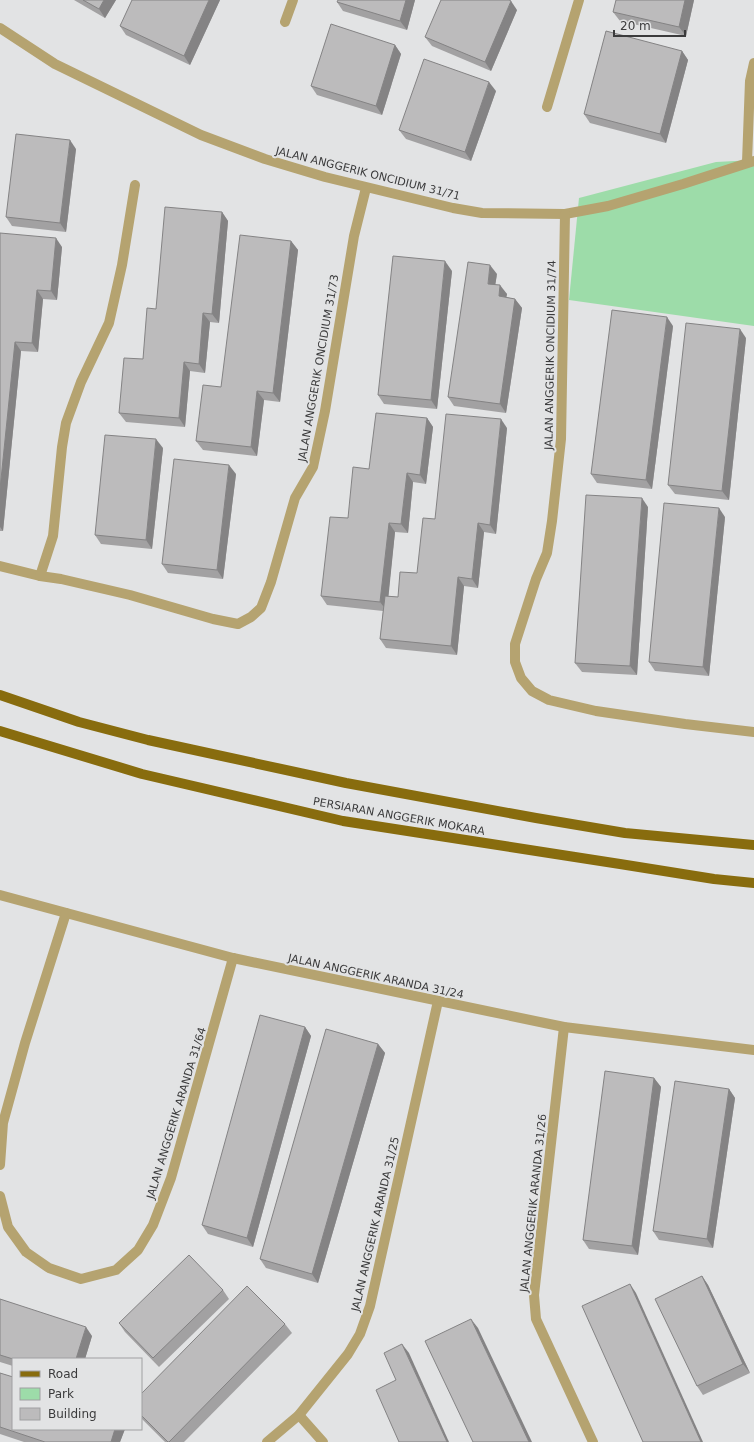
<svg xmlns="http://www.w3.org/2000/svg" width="754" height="1442" viewBox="0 0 754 1442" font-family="'DejaVu Sans',sans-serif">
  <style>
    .green { fill: #9ddca9 }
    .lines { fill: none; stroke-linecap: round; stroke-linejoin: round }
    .minor { stroke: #b5a370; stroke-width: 10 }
    .major { stroke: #886c0e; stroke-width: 10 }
    .wall { fill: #a2a1a2 }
    .shaded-wall { fill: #848384 }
    .building { fill: #bcbbbc; stroke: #848384 }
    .labels { text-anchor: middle; stroke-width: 4; stroke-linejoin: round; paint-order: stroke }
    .street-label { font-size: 11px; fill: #3b3b3c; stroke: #e2e3e4 }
  </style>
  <rect width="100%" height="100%" fill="#e2e3e4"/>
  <path class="green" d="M 754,160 L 754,326 L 569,300 L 579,198 L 716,162 Z"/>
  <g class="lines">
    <g class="minor">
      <path d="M 285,22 L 293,0"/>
      <path d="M 0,28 L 55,64 L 201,135 L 265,159 L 325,177 L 453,208 L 482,213 L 565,214 L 608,206 L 683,184 L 754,161"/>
      <path d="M 547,107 L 579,0"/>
      <path d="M 747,162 L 750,81 L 754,63"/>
      <path d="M 565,214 L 561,439 L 552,521 L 547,553 L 536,579 L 515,644 L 515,662 L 521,678 L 532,691 L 549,700 L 596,711 L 685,724 L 754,732"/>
      <path d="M 0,566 L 40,576 L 61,579 L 130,595 L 213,619 L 238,624 L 251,617 L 261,608 L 271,582 L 295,498 L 313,467 L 325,411 L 354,236 L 366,188"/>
      <path d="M 40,576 L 53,536 L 62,447 L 66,423 L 81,382 L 109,323 L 122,265 L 135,185"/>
      <path d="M 0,895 L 233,958 L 564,1027 L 754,1050"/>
      <path d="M 564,1027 L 534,1295 L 536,1319 L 593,1442"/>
      <path d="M 0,1165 L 3,1123 L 25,1043 L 66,913"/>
      <path d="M 0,1196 L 8,1227 L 26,1252 L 49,1268 L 81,1279 L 116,1270 L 138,1250 L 153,1225 L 171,1178 L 233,958"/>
      <path d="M 299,1415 L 323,1442"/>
      <path d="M 267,1442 L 299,1415 L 348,1354 L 360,1334 L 370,1306 L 438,1001"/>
    </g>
    <g class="major">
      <path d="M 0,695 L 79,722 L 148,740 L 346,783 L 536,818 L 625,833 L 754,845"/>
      <path d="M 0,731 L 142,774 L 343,821 L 620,864 L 714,879 L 754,883"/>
    </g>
  </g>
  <g class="wall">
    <path d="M 74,0 L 116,0 L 105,18 Z"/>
    <path d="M 220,0 L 190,65 L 126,35 L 120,26 Z"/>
    <path d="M 415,0 L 407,30 L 343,11 L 337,2 Z"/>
    <path d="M 694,0 L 686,36 L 620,21 L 613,12 Z"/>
    <path d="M 517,10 L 491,71 L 432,46 L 425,37 Z"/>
    <path d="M 395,45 L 401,54 L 382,115 L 317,95 L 311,86 Z"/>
    <path d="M 682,51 L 688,60 L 666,143 L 590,123 L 584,114 Z"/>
    <path d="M 496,91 L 471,161 L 406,139 L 399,130 Z"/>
    <path d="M 76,149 L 66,232 L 12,226 L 6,217 Z"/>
    <path d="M 222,212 L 228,221 L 219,323 L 210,322 L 205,373 L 190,371 L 185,427 L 126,422 L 119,413 L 143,359 L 156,309 Z"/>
    <path d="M 0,233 L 62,247 L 57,300 L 43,299 L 38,352 L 21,351 L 3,531 L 0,531 Z"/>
    <path d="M 291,241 L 298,250 L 280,402 L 264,400 L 257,456 L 203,450 L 196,441 Z"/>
    <path d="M 452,271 L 437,409 L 384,404 L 378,395 Z"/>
    <path d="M 497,274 L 495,285 L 507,294 L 506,297 L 515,299 L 522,308 L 506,413 L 454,406 L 448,397 Z"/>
    <path d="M 673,326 L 652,489 L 597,483 L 591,474 Z"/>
    <path d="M 746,338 L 729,500 L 675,494 L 668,485 Z"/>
    <path d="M 427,418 L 433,427 L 426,484 L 413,482 L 408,533 L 395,532 L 388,596 L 398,597 L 417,573 L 435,519 L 507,428 L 496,534 L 484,532 L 478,588 L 464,586 L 457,655 L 386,648 L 380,639 L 383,611 L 327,605 L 321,596 L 348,518 L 369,469 Z"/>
    <path d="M 163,448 L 152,549 L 101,544 L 95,535 Z"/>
    <path d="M 236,474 L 223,579 L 168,573 L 162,564 Z"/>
    <path d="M 648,507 L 637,675 L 582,672 L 575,663 Z"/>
    <path d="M 725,517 L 709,676 L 655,671 L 649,662 Z"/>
    <path d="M 305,1027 L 311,1036 L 253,1247 L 208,1234 L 202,1225 Z"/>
    <path d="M 378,1044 L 385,1053 L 318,1283 L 266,1268 L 260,1259 Z"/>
    <path d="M 654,1078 L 661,1087 L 638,1255 L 589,1249 L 583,1240 Z"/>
    <path d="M 729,1089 L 735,1098 L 713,1248 L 659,1240 L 653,1231 Z"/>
    <path d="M 702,1276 L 708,1285 L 750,1373 L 703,1395 L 697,1386 Z"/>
    <path d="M 223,1290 L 229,1299 L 159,1367 L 125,1332 L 119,1323 Z"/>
    <path d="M 0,1299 L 92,1336 L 85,1359 L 13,1359 L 13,1366 L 0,1362 Z"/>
    <path d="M 285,1324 L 292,1333 L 184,1442 L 165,1442 L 141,1418 L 141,1394 Z"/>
    <path d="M 0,1373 L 13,1429 L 125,1429 L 120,1442 L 24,1442 L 0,1434 Z"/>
  </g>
  <g class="shaded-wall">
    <path d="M 104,0 L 116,0 L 105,18 L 99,9 Z"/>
    <path d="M 209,0 L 220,0 L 190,65 L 184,56 Z"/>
    <path d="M 406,0 L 415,0 L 407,30 L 400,21 Z"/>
    <path d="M 685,0 L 694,0 L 686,36 L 679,27 Z"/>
    <path d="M 511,1 L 517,10 L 491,71 L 485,62 Z"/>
    <path d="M 395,45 L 401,54 L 382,115 L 376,106 Z"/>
    <path d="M 682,51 L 688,60 L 666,143 L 660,134 Z"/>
    <path d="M 489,82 L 496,91 L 471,161 L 465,152 Z"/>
    <path d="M 70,140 L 76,149 L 66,232 L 60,223 Z"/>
    <path d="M 222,212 L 228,221 L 219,323 L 212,314 Z"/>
    <path d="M 56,238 L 62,247 L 57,300 L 51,291 Z"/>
    <path d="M 291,241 L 298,250 L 280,402 L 273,393 Z"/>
    <path d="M 445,261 L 452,271 L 437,409 L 431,400 Z"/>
    <path d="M 490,265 L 497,274 L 494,293 L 488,284 Z"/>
    <path d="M 500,285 L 507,294 L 505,305 L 499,296 Z"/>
    <path d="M 37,290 L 43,299 L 38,352 L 32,343 Z"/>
    <path d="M 515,299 L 522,308 L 506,413 L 500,404 Z"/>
    <path d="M 203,313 L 210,322 L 205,373 L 199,364 Z"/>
    <path d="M 667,317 L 673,326 L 652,489 L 646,480 Z"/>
    <path d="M 740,329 L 746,338 L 729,500 L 722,491 Z"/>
    <path d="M 15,342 L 21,351 L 3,531 L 0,527 L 0,489 Z"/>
    <path d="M 184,362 L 190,371 L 185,427 L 179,418 Z"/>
    <path d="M 257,391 L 264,400 L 257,456 L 251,447 Z"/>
    <path d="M 427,418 L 433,427 L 426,484 L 420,475 Z"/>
    <path d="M 501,419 L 507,428 L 496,534 L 490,525 Z"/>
    <path d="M 156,439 L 163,448 L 152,549 L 146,540 Z"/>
    <path d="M 229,465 L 236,474 L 223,579 L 217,570 Z"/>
    <path d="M 407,473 L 413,482 L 408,533 L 401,524 Z"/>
    <path d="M 642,498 L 648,507 L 637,675 L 630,666 Z"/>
    <path d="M 719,508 L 725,517 L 709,676 L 703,667 Z"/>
    <path d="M 389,523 L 395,532 L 387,611 L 380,602 Z"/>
    <path d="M 478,523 L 484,532 L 478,588 L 472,579 Z"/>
    <path d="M 458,577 L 464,586 L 457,655 L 451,646 Z"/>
    <path d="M 305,1027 L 311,1036 L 253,1247 L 247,1238 Z"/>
    <path d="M 378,1044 L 385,1053 L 318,1283 L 312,1274 Z"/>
    <path d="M 654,1078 L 661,1087 L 638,1255 L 632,1246 Z"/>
    <path d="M 729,1089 L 735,1098 L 713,1248 L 707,1239 Z"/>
    <path d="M 702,1276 L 708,1285 L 750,1373 L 743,1364 Z"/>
    <path d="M 630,1284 L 636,1293 L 703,1442 L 701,1442 Z"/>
    <path d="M 471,1319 L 478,1328 L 532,1442 L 529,1442 Z"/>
    <path d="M 86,1327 L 92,1336 L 85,1359 L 76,1359 Z"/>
    <path d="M 402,1344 L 409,1353 L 449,1442 L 447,1442 Z"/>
    <path d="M 115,1429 L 125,1429 L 120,1442 L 111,1442 Z"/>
  </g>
  <g class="building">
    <path d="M 83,0 L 104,0 L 99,9 Z"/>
    <path d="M 132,0 L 209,0 L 184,56 L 120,26 Z"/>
    <path d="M 338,0 L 406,0 L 400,21 L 337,2 Z"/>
    <path d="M 441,0 L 509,0 L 511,1 L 485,62 L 425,37 Z"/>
    <path d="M 616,0 L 685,0 L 679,27 L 613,12 Z"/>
    <path d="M 331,24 L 395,45 L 376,106 L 311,86 Z"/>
    <path d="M 606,31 L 682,51 L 660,134 L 584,114 Z"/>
    <path d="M 424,59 L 489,82 L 465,152 L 399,130 Z"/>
    <path d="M 16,134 L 70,140 L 60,223 L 6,217 Z"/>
    <path d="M 165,207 L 222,212 L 212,314 L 203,313 L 199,364 L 184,362 L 179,418 L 119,413 L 124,358 L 143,359 L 147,308 L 156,309 Z"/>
    <path d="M 0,233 L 56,238 L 51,291 L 37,290 L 32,343 L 15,342 L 0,489 Z"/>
    <path d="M 240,235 L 291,241 L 273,393 L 257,391 L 251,447 L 196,441 L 203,385 L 221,387 Z"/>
    <path d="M 393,256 L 445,261 L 431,400 L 378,395 Z"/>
    <path d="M 468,262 L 490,265 L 488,284 L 500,285 L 499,296 L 515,299 L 500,404 L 448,397 Z"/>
    <path d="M 612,310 L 667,317 L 646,480 L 591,474 Z"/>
    <path d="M 686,323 L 740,329 L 722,491 L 668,485 Z"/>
    <path d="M 376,413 L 427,418 L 420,475 L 407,473 L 401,524 L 389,523 L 380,602 L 321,596 L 330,517 L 348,518 L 353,467 L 369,469 Z"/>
    <path d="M 446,414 L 501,419 L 490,525 L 478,523 L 472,579 L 458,577 L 451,646 L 380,639 L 385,596 L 398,597 L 400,572 L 417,573 L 423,518 L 435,519 Z"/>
    <path d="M 105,435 L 156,439 L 146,540 L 95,535 Z"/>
    <path d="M 174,459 L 229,465 L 217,570 L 162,564 Z"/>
    <path d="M 586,495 L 642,498 L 630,666 L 575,663 Z"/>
    <path d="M 664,503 L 719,508 L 703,667 L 649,662 Z"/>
    <path d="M 260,1015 L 305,1027 L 247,1238 L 202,1225 Z"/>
    <path d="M 326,1029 L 378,1044 L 312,1274 L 260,1259 Z"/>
    <path d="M 605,1071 L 654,1078 L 632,1246 L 583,1240 Z"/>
    <path d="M 675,1081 L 729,1089 L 707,1239 L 653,1231 Z"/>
    <path d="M 189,1255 L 223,1290 L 153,1358 L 119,1323 Z"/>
    <path d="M 702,1276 L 743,1364 L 697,1386 L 655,1299 Z"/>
    <path d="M 630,1284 L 701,1442 L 643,1442 L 582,1306 Z"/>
    <path d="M 247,1286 L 285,1324 L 169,1442 L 168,1442 L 141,1415 L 141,1394 Z"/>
    <path d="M 0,1299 L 86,1327 L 76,1359 L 13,1359 L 0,1355 Z"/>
    <path d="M 471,1319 L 529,1442 L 473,1442 L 425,1341 Z"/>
    <path d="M 402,1344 L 447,1442 L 399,1442 L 376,1390 L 396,1380 L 384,1353 Z"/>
    <path d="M 0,1373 L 13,1377 L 13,1429 L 115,1429 L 111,1442 L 45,1442 L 0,1427 Z"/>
  </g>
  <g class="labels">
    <g class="street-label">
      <text transform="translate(368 173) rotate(14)" y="4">JALAN ANGGERIK ONCIDIUM 31/71</text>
      <text transform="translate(550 355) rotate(-89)" y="4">JALAN ANGGERIK ONCIDIUM 31/74</text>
      <text transform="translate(318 368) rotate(-80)" y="4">JALAN ANGGERIK ONCIDIUM 31/73</text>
      <text transform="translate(399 816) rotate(10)" y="4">PERSIARAN ANGGERIK MOKARA</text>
      <text transform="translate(376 976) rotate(12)" y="4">JALAN ANGGERIK ARANDA 31/24</text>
      <text transform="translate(176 1113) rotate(-73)" y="4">JALAN ANGGERIK ARANDA 31/64</text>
      <text transform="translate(533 1203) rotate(-84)" y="4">JALAN ANGGERIK ARANDA 31/26</text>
      <text transform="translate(375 1224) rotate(-77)" y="4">JALAN ANGGERIK ARANDA 31/25</text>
    </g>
  </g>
  <rect x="12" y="1358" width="130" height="72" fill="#e2e3e4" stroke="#9fa0a1"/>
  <rect x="20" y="1371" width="20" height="6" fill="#886c0e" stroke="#9fa0a1"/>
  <text x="48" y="1378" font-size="12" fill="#3b3b3c">Road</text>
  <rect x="20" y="1388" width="20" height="12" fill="#9ddca9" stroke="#9fa0a1"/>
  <text x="48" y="1398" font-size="12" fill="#3b3b3c">Park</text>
  <rect x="20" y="1408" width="20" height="12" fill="#bcbbbc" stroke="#9fa0a1"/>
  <text x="48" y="1418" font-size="12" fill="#3b3b3c">Building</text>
  <path d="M614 30v6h71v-6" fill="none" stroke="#3b3b3c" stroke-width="2"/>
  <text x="620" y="30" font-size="12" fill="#3b3b3c" stroke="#e2e3e4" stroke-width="3" paint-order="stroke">20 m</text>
</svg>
